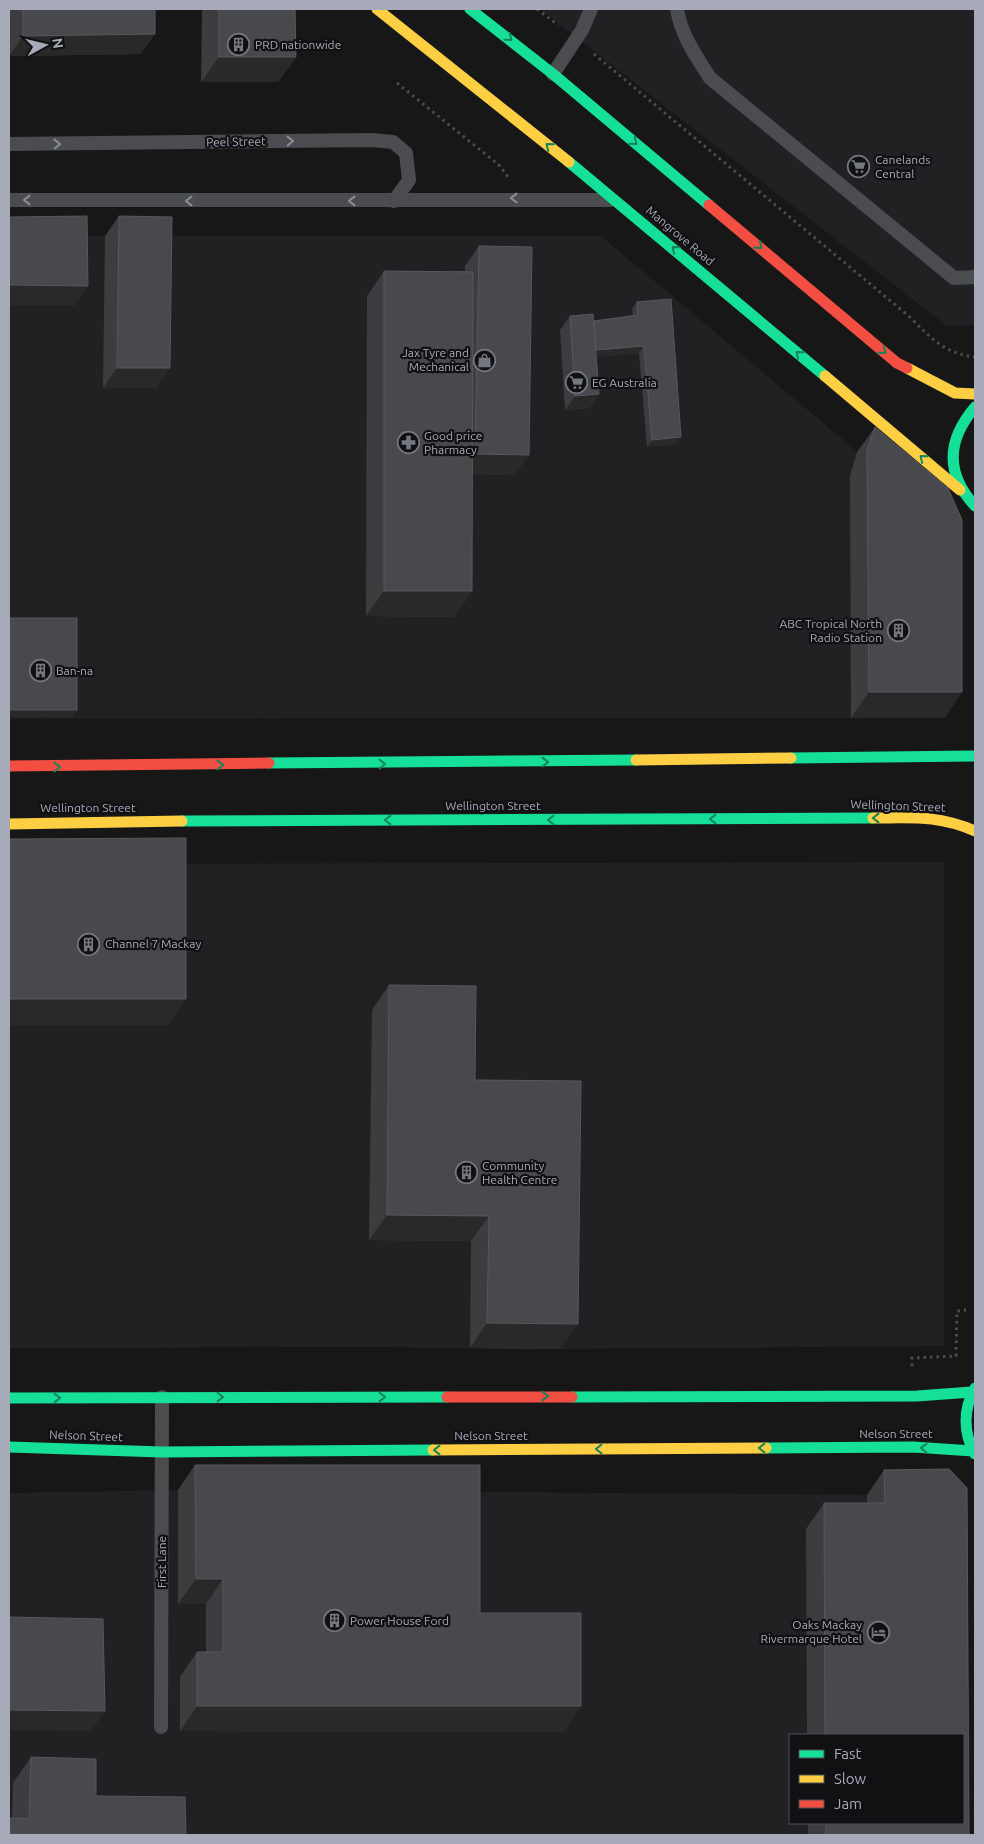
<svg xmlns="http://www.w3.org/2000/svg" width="984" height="1844" viewBox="0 0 984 1844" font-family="Ubuntu,sans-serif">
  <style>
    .built { fill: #212123 }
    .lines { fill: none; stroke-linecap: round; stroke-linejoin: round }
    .path { stroke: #4d4d51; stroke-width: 3; stroke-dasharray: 2.5 4; stroke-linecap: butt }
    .lane { stroke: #4a4c50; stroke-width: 14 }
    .fast { stroke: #16e098; stroke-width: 11 }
    .slow { stroke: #ffcf43; stroke-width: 11 }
    .jam { stroke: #f24e42; stroke-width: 11 }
    .wall { fill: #3d3d3f }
    .shaded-wall { fill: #29292a }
    .building { fill: #48494c; stroke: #57585d }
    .oneway { stroke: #14835c }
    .oneway2 { stroke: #8b8e9a }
    .labels { text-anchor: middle; stroke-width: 4.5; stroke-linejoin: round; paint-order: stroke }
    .poi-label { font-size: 12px; fill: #a7abb9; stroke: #111113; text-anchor: start }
    .street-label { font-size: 12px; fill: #a7abb9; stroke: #111113 }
  </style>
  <rect width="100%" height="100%" fill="#171717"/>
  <g class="built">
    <path d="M 540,9 L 975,9 L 975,325 L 947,326 Z"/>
    <path d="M 9,236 L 601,236 L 930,513 L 945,718 L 9,719 Z"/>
    <path d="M 944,862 L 944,1346 L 560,1349 L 368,1347 L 9,1348 L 9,864 Z"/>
    <path d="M 178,1490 L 931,1495 L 951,1735 L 790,1735 L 790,1823 L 951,1823 L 951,1835 L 9,1835 L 9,1493 Z"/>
  </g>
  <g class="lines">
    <g class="path">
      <path d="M 537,9 L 558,25"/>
      <path d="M 594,54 L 911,318 C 930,338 946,354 975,357"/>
      <path d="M 397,83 L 499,165 L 508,177"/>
      <path d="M 912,1366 L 912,1358 L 956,1356 L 957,1311 L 966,1310"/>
    </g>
    <g class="lane">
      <path d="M 677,9 C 681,35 696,56 710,78 L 954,278 L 975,277"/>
      <path d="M 553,74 L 582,30 L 591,9"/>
      <path d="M 9,144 L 372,140 L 393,142 L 406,153 L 409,180 L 394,201"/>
      <path d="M 9,200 L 610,200"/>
      <path d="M 161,1727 L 162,1397"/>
    </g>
    <g class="fast">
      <path d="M 470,9 L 553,74 L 709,205"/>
      <path d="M 569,162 L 825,376"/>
      <path d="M 975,407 C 947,440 945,473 975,506"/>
      <path d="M 791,758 L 975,756"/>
      <path d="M 269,763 L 636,760"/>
      <path d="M 182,821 L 873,818"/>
      <path d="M 975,1388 C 963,1409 963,1433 975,1454"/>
      <path d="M 572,1397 L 917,1396 L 972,1392"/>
      <path d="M 9,1398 L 447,1397"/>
      <path d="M 9,1447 L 162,1452 L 433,1450"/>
      <path d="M 766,1448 L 913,1447 L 973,1451"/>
    </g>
    <g class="slow">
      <path d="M 377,9 L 569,162"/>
      <path d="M 907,368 L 955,393 L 975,394"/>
      <path d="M 825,376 L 960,490"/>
      <path d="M 636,760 L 791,758"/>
      <path d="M 873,818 C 913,818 938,815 975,831"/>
      <path d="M 9,824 L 182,821"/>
      <path d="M 433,1450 L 766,1448"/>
    </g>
    <g class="jam">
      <path d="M 709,205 L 897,363 L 907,368"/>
      <path d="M 9,766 L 269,763"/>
      <path d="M 447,1397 L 572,1397"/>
    </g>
  </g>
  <g class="wall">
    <path d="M 9,9 L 155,9 L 141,54 L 9,56 Z"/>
    <path d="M 202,9 L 295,9 L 296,57 L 278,82 L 201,82 Z"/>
    <path d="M 119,216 L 170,368 L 156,388 L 103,388 L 105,236 Z"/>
    <path d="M 479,246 L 515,475 L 472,474 L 472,591 L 454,617 L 366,616 L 367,296 L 384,271 L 465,271 L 465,266 Z"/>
    <path d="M 637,302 L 676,444 L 647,447 L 639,353 L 596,357 L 599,394 L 589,408 L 565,410 L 560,330 L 570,316 L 594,321 L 633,316 L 632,309 Z"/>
    <path d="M 875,427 L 945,718 L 851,718 L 850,476 L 857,452 Z"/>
    <path d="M 389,985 L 475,1080 L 560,1349 L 470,1348 L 471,1241 L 369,1240 L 372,1010 Z"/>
    <path d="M 195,1465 L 581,1706 L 563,1732 L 180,1731 L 180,1677 L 197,1652 L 206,1652 L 206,1604 L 178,1604 L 178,1490 Z"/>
    <path d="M 949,1469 L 967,1488 L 969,1834 L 968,1835 L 808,1835 L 808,1823 L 963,1823 L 963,1735 L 807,1735 L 806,1529 L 824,1503 L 867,1503 L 867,1495 L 884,1470 Z"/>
    <path d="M 31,1757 L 96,1796 L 186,1835 L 12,1818 L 13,1783 Z"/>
  </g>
  <g class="shaded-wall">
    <path d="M 155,34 L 141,54 L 9,56 L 23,36 Z"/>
    <path d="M 219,57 L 296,57 L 278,82 L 201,82 Z"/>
    <path d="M 9,285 L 88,286 L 74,306 L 9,305 Z"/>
    <path d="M 644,346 L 639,353 L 586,358 L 591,351 Z"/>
    <path d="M 117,368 L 170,368 L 156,388 L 103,388 Z"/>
    <path d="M 599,394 L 589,408 L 565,410 L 575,396 Z"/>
    <path d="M 681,437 L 676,444 L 647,447 L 652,440 Z"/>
    <path d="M 475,454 L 529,455 L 515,475 L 462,474 Z"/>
    <path d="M 384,591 L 472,591 L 454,617 L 366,616 Z"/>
    <path d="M 869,692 L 962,692 L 945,718 L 851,718 Z"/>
    <path d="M 9,710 L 77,710 L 72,717 L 9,717 Z"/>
    <path d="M 9,999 L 186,999 L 169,1025 L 9,1025 Z"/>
    <path d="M 387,1215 L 489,1216 L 471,1241 L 369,1240 Z"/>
    <path d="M 487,1323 L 578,1324 L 560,1349 L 470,1348 Z"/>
    <path d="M 196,1579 L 223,1579 L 206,1604 L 178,1604 Z"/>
    <path d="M 197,1706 L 581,1706 L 563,1732 L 180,1731 Z"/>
    <path d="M 9,1710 L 105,1711 L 91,1731 L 9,1730 Z"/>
    <path d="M 969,1834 L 968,1835 L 845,1835 Z"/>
  </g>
  <g class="building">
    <path d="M 23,9 L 155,9 L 155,34 L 23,36 Z"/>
    <path d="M 219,9 L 295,9 L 296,57 L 219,57 Z"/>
    <path d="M 87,216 L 88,286 L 9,285 L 9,217 Z"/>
    <path d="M 119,216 L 172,217 L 170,368 L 117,368 Z"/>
    <path d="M 479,246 L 532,247 L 529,455 L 475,454 Z"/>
    <path d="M 384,271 L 473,272 L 472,591 L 384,591 Z"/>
    <path d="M 671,299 L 681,437 L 652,440 L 644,346 L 596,350 L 594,321 L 638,315 L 637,302 Z"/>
    <path d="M 593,314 L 599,394 L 575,396 L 570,316 Z"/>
    <path d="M 875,427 L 948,488 L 962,520 L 962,692 L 869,692 L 867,450 Z"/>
    <rect x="9" y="618" width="68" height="92"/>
    <path d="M 186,838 L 186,999 L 9,999 L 9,839 Z"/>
    <path d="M 389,985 L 476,986 L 475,1080 L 581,1081 L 578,1324 L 487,1323 L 489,1216 L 387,1215 Z"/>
    <path d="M 195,1465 L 480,1465 L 480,1613 L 581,1613 L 581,1706 L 197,1706 L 197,1652 L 223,1652 L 223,1579 L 196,1579 Z"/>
    <path d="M 949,1469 L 967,1488 L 969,1834 L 826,1835 L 826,1823 L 963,1823 L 963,1735 L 825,1735 L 824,1503 L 885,1503 L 884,1470 Z"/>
    <path d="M 9,1617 L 103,1619 L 105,1711 L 9,1710 Z"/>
    <path d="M 31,1757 L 96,1759 L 96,1796 L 185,1797 L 186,1835 L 9,1835 L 9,1818 L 29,1819 Z"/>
  </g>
  <defs><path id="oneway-chevron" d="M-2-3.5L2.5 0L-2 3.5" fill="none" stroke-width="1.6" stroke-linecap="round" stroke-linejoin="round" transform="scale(1.25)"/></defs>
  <g class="oneway">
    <use href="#oneway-chevron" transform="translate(509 38) rotate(39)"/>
    <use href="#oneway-chevron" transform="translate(634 142) rotate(40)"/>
    <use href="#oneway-chevron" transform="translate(549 146) rotate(-141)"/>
    <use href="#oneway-chevron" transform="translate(759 246) rotate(40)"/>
    <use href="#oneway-chevron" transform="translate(675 249) rotate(-140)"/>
    <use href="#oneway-chevron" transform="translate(883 351) rotate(40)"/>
    <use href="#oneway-chevron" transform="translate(799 354) rotate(-140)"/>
    <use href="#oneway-chevron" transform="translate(923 458) rotate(-140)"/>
    <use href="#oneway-chevron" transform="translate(545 762) rotate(-1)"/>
    <use href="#oneway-chevron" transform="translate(382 764) rotate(-1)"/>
    <use href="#oneway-chevron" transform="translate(220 765) rotate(-1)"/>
    <use href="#oneway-chevron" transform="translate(57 767) rotate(-1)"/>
    <use href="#oneway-chevron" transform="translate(876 818) rotate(180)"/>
    <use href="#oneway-chevron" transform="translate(713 819) rotate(180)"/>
    <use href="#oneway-chevron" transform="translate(388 820) rotate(180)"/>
    <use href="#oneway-chevron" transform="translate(551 820) rotate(180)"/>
    <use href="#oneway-chevron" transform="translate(545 1396)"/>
    <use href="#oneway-chevron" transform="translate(220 1397)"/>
    <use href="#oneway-chevron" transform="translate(382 1397)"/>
    <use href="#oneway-chevron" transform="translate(57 1398)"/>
    <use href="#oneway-chevron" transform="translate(762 1448) rotate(180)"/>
    <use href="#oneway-chevron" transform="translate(924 1448) rotate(-178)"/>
    <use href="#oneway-chevron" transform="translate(599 1449) rotate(180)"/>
    <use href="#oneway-chevron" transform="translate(437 1450) rotate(180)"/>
  </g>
  <g class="oneway2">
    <use href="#oneway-chevron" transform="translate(290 141) rotate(-1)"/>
    <use href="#oneway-chevron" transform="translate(57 144) rotate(-1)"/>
    <use href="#oneway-chevron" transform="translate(514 198) rotate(180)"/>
    <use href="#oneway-chevron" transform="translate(27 200) rotate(-180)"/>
    <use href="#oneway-chevron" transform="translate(189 201) rotate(-180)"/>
    <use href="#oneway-chevron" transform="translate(352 201) rotate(-180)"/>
  </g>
  <defs>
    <symbol id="building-ring" viewBox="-11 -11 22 22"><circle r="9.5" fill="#111113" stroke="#757780" stroke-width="1.5"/><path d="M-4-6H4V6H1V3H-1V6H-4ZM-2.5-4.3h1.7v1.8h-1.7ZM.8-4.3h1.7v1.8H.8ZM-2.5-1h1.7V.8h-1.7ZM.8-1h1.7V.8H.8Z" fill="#757780"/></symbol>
    <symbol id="supermarket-ring" viewBox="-11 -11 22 22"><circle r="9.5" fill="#111113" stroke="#757780" stroke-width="1.5"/><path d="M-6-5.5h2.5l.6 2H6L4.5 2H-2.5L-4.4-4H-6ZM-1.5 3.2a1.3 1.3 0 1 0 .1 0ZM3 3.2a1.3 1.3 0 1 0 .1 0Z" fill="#757780"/></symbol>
    <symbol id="shop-ring" viewBox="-11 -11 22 22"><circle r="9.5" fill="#111113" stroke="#757780" stroke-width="1.5"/><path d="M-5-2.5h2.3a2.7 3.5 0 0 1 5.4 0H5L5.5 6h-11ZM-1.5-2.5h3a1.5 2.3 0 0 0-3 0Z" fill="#757780"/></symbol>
    <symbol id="pharmacy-ring" viewBox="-11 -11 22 22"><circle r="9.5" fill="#111113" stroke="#757780" stroke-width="1.5"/><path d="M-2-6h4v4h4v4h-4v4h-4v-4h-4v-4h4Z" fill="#757780"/></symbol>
    <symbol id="hotel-ring" viewBox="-11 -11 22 22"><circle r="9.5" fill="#111113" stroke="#757780" stroke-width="1.5"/><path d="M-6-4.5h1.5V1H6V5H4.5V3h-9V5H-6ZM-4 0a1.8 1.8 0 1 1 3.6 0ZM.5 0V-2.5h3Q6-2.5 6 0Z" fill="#757780"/></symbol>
  </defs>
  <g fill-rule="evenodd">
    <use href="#building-ring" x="226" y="32" width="25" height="25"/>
    <use href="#supermarket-ring" x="846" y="154" width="25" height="25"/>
    <use href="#shop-ring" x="472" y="348" width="25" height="25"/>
    <use href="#supermarket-ring" x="564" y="370" width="25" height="25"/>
    <use href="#pharmacy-ring" x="396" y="430" width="25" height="25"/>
    <use href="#building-ring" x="886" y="618" width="25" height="25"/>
    <use href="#building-ring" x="28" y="658" width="25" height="25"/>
    <use href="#building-ring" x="76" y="932" width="25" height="25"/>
    <use href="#building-ring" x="454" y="1160" width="25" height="25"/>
    <use href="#building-ring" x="322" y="1608" width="25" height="25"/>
    <use href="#hotel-ring" x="866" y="1620" width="25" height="25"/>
  </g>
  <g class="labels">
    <g class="poi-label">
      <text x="255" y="49">PRD nationwide</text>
      <text x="875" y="164">Canelands<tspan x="875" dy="14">Central</tspan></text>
      <text x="469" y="357" text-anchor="end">Jax Tyre and<tspan x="469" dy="14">Mechanical</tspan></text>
      <text x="592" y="387">EG Australia</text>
      <text x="424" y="440">Good price<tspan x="424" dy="14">Pharmacy</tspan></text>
      <text x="882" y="628" text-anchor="end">ABC Tropical North<tspan x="882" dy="14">Radio Station</tspan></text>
      <text x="56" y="675">Ban-na</text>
      <text x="105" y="948">Channel 7 Mackay</text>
      <text x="482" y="1170">Community<tspan x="482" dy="14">Health Centre</tspan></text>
      <text x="350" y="1625">Power House Ford</text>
      <text x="862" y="1629" text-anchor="end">Oaks Mackay<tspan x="862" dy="14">Rivermarque Hotel</tspan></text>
    </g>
    <g class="street-label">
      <text transform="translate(236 142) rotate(-1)" y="4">Peel Street</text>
      <text transform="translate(680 236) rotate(40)" y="4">Mangrove Road</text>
      <text x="493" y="810">Wellington Street</text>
      <text transform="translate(898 806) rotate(2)" y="4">Wellington Street</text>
      <text x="88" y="812">Wellington Street</text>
      <text x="896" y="1438">Nelson Street</text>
      <text transform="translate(86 1436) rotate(2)" y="4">Nelson Street</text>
      <text x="491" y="1440">Nelson Street</text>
      <text transform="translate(162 1562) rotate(-90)" y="4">First Lane</text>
    </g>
  </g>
  <rect width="984" height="1844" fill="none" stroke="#a7abb9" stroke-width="20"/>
  <rect x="789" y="1734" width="175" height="90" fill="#111113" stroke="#4d4f55"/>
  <rect x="799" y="1750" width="25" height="8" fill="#16e098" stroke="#4d4f55"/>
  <text x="834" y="1759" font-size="15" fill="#a7abb9">Fast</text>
  <rect x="799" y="1775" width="25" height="8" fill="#ffcf43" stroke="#4d4f55"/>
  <text x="834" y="1784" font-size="15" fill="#a7abb9">Slow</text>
  <rect x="799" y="1800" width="25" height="8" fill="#f24e42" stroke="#4d4f55"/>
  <text x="834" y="1809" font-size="15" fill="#a7abb9">Jam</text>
  <g transform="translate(45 45) rotate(82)" stroke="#111113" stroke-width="4" paint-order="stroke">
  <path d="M0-4L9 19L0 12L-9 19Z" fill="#a7abb9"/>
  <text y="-8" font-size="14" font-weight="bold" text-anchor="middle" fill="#a7abb9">N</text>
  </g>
</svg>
